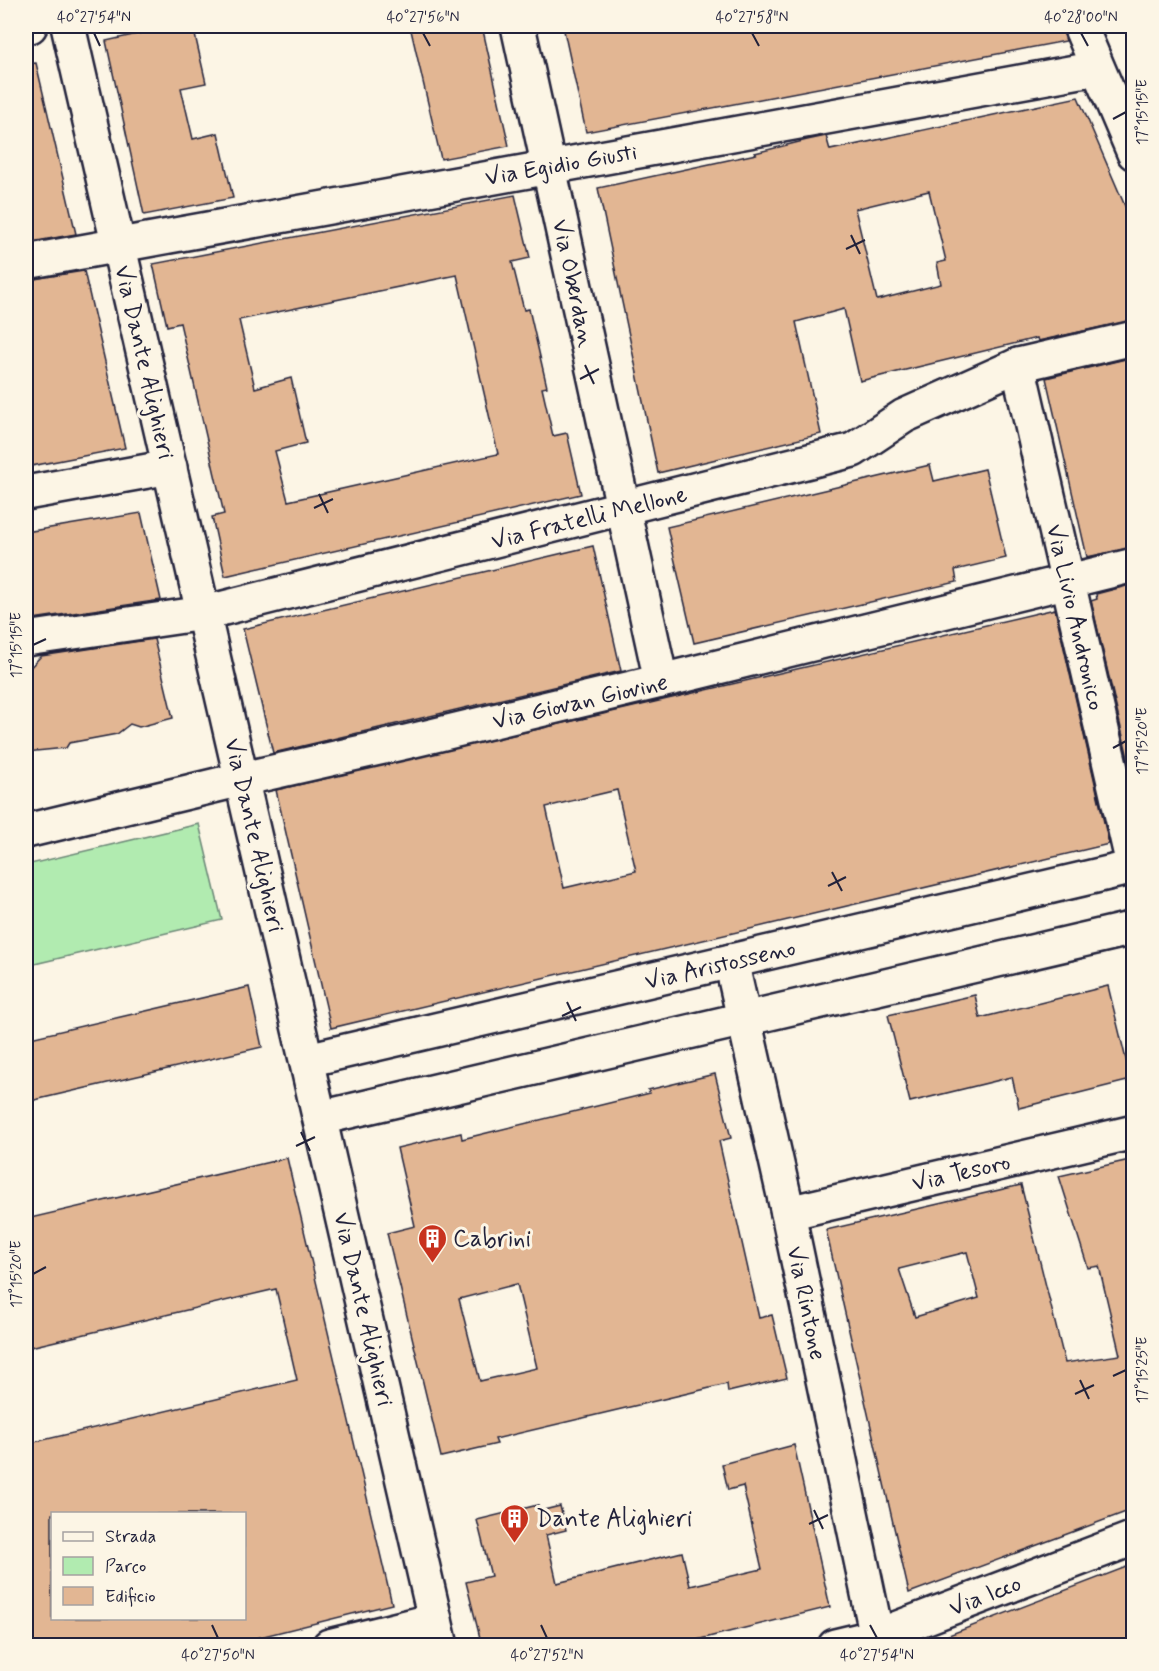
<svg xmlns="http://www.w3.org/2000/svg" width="1159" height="1671" viewBox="0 0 1159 1671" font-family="Mynerve,sans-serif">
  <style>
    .green { fill: #b1ebb0; stroke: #6a8676; stroke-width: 1.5 }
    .building { fill: #e2b693; stroke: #22223b; stroke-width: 1.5; fill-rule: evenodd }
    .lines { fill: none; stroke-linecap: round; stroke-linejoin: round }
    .minor-casing { stroke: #22223b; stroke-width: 38 }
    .tertiary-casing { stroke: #22223b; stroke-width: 38 }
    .secondary-casing { stroke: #22223b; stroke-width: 38 }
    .minor { stroke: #fcf5e5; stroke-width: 33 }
    .tertiary { stroke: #fcf5e5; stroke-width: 33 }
    .secondary { stroke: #fcf5e5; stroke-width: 33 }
    .ticks { fill: none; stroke: #22223b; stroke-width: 2 }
    .labels { text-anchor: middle; stroke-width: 6; stroke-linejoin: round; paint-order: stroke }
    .street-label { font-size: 24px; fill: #22223b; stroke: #fcf5e5 }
    .poi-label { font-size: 24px; fill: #22223b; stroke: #fcf5e5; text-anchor: start }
    .neatline { fill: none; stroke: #22223b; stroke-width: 2 }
    .ticks-label { font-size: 15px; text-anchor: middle; fill: #22223b }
  </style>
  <rect width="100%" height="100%" fill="#fcf5e5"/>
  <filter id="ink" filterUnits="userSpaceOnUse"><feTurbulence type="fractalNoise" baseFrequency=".0167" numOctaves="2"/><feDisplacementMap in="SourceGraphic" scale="12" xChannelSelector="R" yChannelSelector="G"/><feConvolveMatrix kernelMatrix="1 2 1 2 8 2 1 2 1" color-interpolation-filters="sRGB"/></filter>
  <g filter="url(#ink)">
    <path class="green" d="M 199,824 L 222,920 L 26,966 L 26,865 Z"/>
    <g class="building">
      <path d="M 173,26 L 193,26 L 206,83 L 181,88 L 193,139 L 218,133 L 233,198 L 144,215 L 106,41 Z"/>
      <path d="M 410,26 L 482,26 L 509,146 L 441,159 Z"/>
      <path d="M 563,26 L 1062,26 L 1066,41 L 586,132 Z"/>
      <path d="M 36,63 L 76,234 L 26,243 L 26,64 Z"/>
      <path d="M 1078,97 L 1134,227 L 1134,320 L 1038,341 L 1037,338 L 860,381 L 844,309 L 796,322 L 821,434 L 658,473 L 598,188 L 756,154 L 755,153 L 807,140 L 826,136 L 830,150 ZM 929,191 L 946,261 L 937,263 L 941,284 L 877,300 L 855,209 Z"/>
      <path d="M 515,195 L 530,258 L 512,262 L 524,310 L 529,309 L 547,387 L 542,388 L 553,436 L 567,433 L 581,494 L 225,576 L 212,517 L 224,514 L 180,323 L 167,326 L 153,264 ZM 457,275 L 498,454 L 288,501 L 275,451 L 306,443 L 291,378 L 255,388 L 239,320 Z"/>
      <path d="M 84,271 L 125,448 L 26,467 L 26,280 Z"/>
      <path d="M 1134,357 L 1134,547 L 1087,557 L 1046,378 Z"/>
      <path d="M 930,465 L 934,481 L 985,469 L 1006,558 L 955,570 L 957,582 L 694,643 L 667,527 Z"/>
      <path d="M 141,513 L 161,600 L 26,620 L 26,532 Z"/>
      <path d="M 593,546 L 621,671 L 273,753 L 243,629 Z"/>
      <path d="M 1134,584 L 1134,783 L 1091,601 L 1097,599 L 1096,594 Z"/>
      <path d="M 1055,609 L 1109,844 L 331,1028 L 276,790 ZM 617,790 L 636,871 L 564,888 L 546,807 Z"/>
      <path d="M 154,639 L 173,718 L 139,727 L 130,724 L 117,734 L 69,743 L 66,748 L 26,752 L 26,672 L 41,656 Z"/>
      <path d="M 1108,986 L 1131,1080 L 1019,1108 L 1012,1077 L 910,1102 L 888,1015 L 975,995 L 980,1018 Z"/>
      <path d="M 249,987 L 262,1047 L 26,1102 L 26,1039 Z"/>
      <path d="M 715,1074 L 731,1138 L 719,1141 L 759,1318 L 772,1315 L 787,1378 L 728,1392 L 727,1384 L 495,1439 L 497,1444 L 441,1457 L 387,1233 L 415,1226 L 397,1148 L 461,1133 L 462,1139 L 650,1093 L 648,1090 ZM 517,1284 L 537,1368 L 480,1381 L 459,1299 Z"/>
      <path d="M 287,1158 L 392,1604 L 224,1646 L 26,1646 L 26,1444 L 297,1380 L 276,1289 L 26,1348 L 26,1219 ZM 52,1514 L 244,1514 L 244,1618 L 52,1618 Z"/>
      <path d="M 1134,1159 L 1134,1509 L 909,1593 L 826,1230 L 1021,1185 L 1065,1363 L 1120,1355 L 1099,1266 L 1088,1268 L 1059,1176 ZM 967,1252 L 979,1298 L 915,1317 L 899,1269 Z"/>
      <path d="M 794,1445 L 830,1607 L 676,1645 L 674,1639 L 646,1646 L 482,1646 L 466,1582 L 491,1576 L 477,1520 L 538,1505 L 540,1511 L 560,1506 L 566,1530 L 546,1535 L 557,1583 L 682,1552 L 690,1586 L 762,1569 L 743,1486 L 728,1490 L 722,1464 Z"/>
      <path d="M 1134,1564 L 1134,1646 L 928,1646 L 928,1643 Z"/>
    </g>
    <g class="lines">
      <defs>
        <g id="minor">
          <path d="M 26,26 L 30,26"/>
          <path d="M 518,26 L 661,681"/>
          <path d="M 26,262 L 1097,68"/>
          <path d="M 1018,365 L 1134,869"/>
          <path d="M 26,493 L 170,467"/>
          <path d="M 26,639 L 204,613 L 853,450 L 904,416 L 1018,365 L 1134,338"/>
          <path d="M 242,779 L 406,742 L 661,681 L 1134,565"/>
          <path d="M 731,961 L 788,1213 L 879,1646"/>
          <path d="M 307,1060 L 1134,867"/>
          <path d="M 320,1118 L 1134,928"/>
          <path d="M 788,1213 L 1134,1132"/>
          <path d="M 329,1646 L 435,1620"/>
          <path d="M 835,1646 L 877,1636 L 1134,1538"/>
        </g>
        <g id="tertiary">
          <path d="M 68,26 L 441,1646"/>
          <path d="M 26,831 L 242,779"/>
        </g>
        <path id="secondary" d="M 1080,26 L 1134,153"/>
      </defs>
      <use href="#minor" class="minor-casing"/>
      <use href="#tertiary" class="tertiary-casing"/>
      <use href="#secondary" class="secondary-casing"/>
      <use href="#minor" class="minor"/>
      <use href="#tertiary" class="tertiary"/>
      <use href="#secondary" class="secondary"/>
    </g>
  </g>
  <path class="ticks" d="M 94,33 L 100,46M 423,33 L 430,46M 752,33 L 759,46M 1081,33 L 1088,46M 1113,119 L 1126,112M 851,235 L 860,254M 846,249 L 865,240M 585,365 L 594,384M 580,379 L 599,369M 319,494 L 328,513M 314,508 L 333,499M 33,645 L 46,639M 1113,748 L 1126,741M 832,872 L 842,891M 828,886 L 846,877M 567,1002 L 576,1021M 562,1016 L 581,1007M 301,1132 L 310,1151M 296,1146 L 315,1137M 33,1274 L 46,1267M 1113,1376 L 1126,1370M 1080,1380 L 1089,1399M 1075,1394 L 1094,1385M 814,1510 L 823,1529M 809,1524 L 828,1515M 212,1625 L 218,1638M 541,1625 L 547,1638M 870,1625 L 877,1638"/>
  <defs>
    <symbol id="building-pin" viewBox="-11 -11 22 30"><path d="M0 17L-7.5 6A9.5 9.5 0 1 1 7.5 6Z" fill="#c8321e" stroke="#fcf5e5"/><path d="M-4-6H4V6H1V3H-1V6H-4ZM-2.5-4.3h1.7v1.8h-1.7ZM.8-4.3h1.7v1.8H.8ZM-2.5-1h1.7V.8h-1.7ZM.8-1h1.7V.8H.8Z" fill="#fff"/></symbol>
  </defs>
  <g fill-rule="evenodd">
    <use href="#building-pin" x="416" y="1222" width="33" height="45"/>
    <use href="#building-pin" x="498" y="1502" width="33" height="45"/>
  </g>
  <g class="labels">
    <g class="street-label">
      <text transform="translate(561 164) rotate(-10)" y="8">Via Egidio Giusti</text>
      <text transform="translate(574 283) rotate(78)" y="8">Via Oberdan</text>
      <text transform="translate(145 362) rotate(77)" y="8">Via Dante Alighieri</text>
      <text transform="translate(589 517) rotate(-14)" y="8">Via Fratelli Mellone</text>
      <text transform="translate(1076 617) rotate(77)" y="8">Via Livio Andronico</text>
      <text transform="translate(580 701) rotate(-13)" y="8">Via Giovan Giovine</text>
      <text transform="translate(255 835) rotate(77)" y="8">Via Dante Alighieri</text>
      <text transform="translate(720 964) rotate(-13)" y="8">Via Aristosseno</text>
      <text transform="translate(961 1172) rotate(-13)" y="8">Via Tesoro</text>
      <text transform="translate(807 1303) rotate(78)" y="8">Via Rintone</text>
      <text transform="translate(364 1309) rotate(77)" y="8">Via Dante Alighieri</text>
      <text transform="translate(985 1595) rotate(-21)" y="8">Via Icco</text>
    </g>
    <g class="poi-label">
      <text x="453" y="1246">Cabrini</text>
      <text x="536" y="1526">Dante Alighieri</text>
    </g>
  </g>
  <rect width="1159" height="1671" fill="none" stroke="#fcf5e5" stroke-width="66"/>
  <rect x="51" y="1512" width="195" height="108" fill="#fcf5e5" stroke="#a5a1a1" stroke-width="1.5"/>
  <rect x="63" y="1532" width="30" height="9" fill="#fcf5e5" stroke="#a5a1a1" stroke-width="1.5"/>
  <text x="105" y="1542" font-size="18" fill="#22223b">Strada</text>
  <rect x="63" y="1557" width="30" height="18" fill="#b1ebb0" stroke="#a5a1a1" stroke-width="1.5"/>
  <text x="105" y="1572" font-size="18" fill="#22223b">Parco</text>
  <rect x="63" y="1587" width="30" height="18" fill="#e2b693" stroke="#a5a1a1" stroke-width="1.5"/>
  <text x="105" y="1602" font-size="18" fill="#22223b">Edificio</text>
  <rect x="33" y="33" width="1093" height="1605" class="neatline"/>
  <g class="ticks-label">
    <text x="94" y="22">40°27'54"N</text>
    <text x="423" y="22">40°27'56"N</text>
    <text x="752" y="22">40°27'58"N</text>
    <text x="1081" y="22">40°28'00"N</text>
    <text transform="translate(1142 112) rotate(-90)" y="5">17°15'15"E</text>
    <text transform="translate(16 645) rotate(-90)" y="5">17°15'15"E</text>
    <text transform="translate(1142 741) rotate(-90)" y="5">17°15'20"E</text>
    <text transform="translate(16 1274) rotate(-90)" y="5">17°15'20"E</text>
    <text transform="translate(1142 1370) rotate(-90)" y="5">17°15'25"E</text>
    <text x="218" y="1660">40°27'50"N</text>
    <text x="547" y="1660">40°27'52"N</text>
    <text x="877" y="1660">40°27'54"N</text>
  </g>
</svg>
